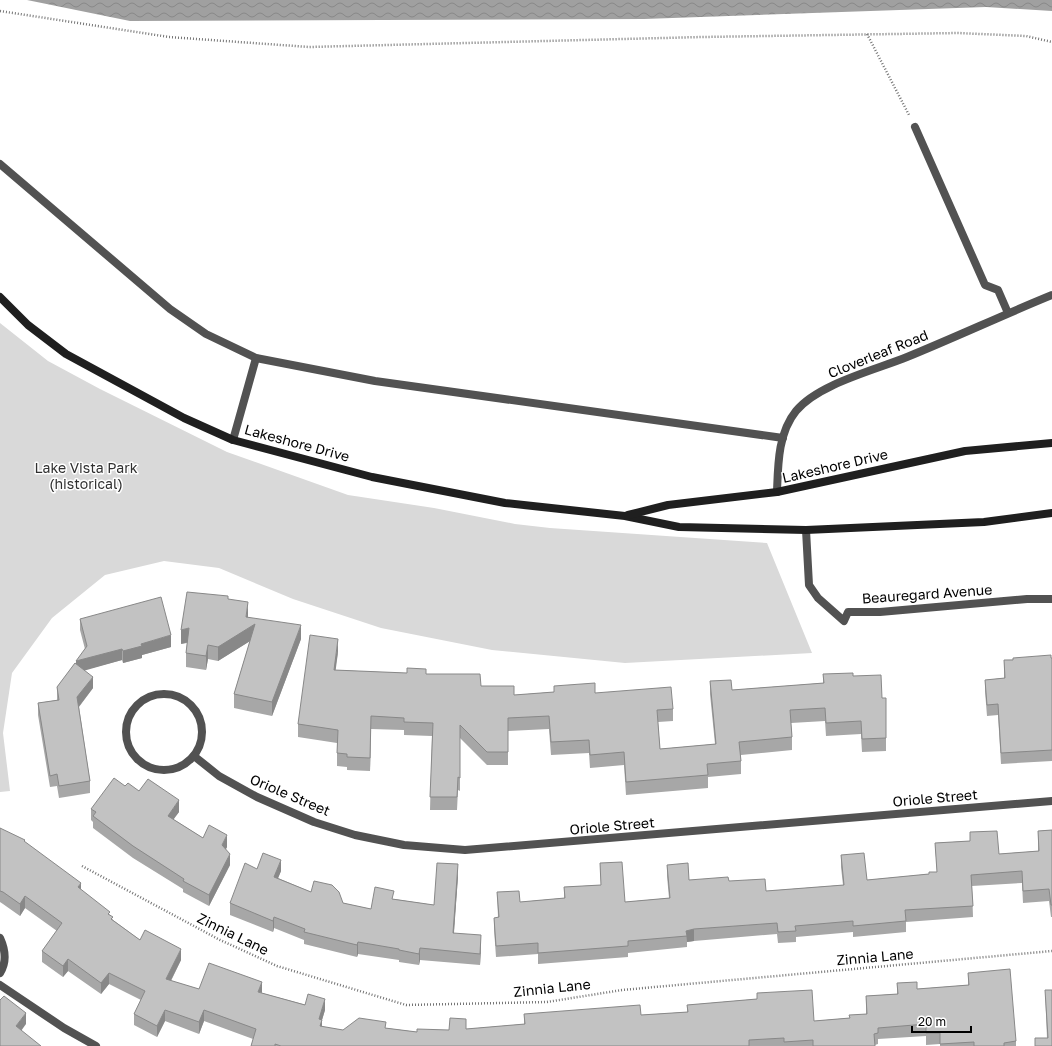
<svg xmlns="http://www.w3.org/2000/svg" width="1052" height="1046" viewBox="0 0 1052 1046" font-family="'Golos Text',sans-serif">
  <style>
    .park { fill: #d9d9d9 }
    .water { fill: url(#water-waves) }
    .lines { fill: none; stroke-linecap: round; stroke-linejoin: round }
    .path { stroke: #747474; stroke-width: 2.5; stroke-dasharray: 1 2; stroke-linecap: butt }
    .lane { stroke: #525252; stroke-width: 8 }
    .street { stroke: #525252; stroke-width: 8 }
    .secondary { stroke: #1f1f1f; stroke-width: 8 }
    .wall { fill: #a7a7a7 }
    .shaded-wall { fill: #888 }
    .building { fill: #c2c2c2; stroke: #888 }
    .labels { text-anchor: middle; stroke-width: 3; stroke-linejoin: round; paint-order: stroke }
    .street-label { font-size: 14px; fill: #000; stroke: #fff }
    .park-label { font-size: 14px; fill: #303030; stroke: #fff }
  </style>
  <defs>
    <pattern id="water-waves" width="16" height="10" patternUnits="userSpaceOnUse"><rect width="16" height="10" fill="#a0a0a0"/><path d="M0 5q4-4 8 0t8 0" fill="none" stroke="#888"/></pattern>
  </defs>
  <rect width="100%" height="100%" fill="#fff"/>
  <path class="park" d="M 0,323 L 48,361 L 100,389 L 227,452 L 348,495 L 434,508 L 515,524 L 550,528 L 767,543 L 812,653 L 625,663 L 492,650 L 381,628 L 293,599 L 219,568 L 164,561 L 105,575 L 52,618 L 12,673 L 3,733 L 10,791 L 0,792 Z"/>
  <path class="water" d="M 27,0 L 1052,0 L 1052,11 L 986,7 L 644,19 L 130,21 Z"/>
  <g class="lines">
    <g class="path">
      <path d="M 0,11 L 169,37 L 309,47 L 702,37 L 958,33 L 1026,36 L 1052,42"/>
      <path d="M 867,34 L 909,115"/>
      <path d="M 82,866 L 220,940 L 277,966 L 406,1005 L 547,1002 L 622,990 L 1052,951"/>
    </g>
    <g class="lane">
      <path d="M 915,127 L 985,285 L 998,290 L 1008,313"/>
      <path d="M 0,164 L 170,309 L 206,334 L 256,358 L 375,381 L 783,438"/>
      <path d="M 233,440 L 256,358"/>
    </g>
    <g class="street">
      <path d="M 777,492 C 778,465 778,433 796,411 C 818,384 875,370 907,357 C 956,337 1003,315 1052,295"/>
      <path d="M 806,530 L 809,585 L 818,598 L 844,621 L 848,612 L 880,612 L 1027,599 L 1052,599"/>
      <circle cx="164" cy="732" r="38"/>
      <path d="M 194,756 L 219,776 L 257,797 L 314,822 L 355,835 L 404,845 L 465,850 L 1052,801"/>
      <path d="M 0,938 C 5,949 7,962 0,973"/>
      <path d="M 0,985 L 64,1028 L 96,1046"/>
    </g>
    <g class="secondary">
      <path d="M 0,297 L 28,325 L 66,354 L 184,418 L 233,440 L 372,477 L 505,503 L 625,516 L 679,527 L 806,530 L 984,522 L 1052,513"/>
      <path d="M 628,515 L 668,505 L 777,492 L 965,451 L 1052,443"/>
    </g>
  </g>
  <g class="wall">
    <path d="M 228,600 L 248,617 L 301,639 L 272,716 L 234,708 L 234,694 L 250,641 L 218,661 L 208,659 L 206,670 L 186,667 L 186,653 L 187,643 L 181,644 Z"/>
    <path d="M 80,619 L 171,647 L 142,655 L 142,658 L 123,663 L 122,660 L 84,670 L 93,688 L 79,707 L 90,781 L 90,793 L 59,798 L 57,786 L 50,787 L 38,715 L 38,703 L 57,700 L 57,687 L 76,664 L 85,649 L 80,630 Z"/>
    <path d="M 338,652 L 335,670 L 426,674 L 481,686 L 514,695 L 554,692 L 554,686 L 595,693 L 673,709 L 673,721 L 658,722 L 660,749 L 715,744 L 710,694 L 710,681 L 732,690 L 823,683 L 823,674 L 853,676 L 882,698 L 886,698 L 886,751 L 862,752 L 861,734 L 826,736 L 825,721 L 791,723 L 792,737 L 792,750 L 741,755 L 741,774 L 708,777 L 708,788 L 626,795 L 624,765 L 590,768 L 589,753 L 551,755 L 549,729 L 508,731 L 508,765 L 487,765 L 460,738 L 460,791 L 458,790 L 457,810 L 430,810 L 432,736 L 404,735 L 404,730 L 371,729 L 370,771 L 347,770 L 347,767 L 337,766 L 337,743 L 298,737 L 298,724 Z"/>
    <path d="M 1052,658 L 1052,761 L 1001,764 L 998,715 L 987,716 L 985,691 L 985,680 L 1004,678 L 1004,660 Z"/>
    <path d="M 125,786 L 139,791 L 179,812 L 173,819 L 203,838 L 227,847 L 226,849 L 230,865 L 209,906 L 183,892 L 183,889 L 133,858 L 93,828 L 93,822 L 91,820 L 91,809 Z"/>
    <path d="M 0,828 L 25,842 L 110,915 L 113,920 L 140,940 L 181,960 L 171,981 L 199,989 L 262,993 L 325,1010 L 322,1020 L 322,1027 L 343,1030 L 386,1028 L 417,1032 L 466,1029 L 524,1024 L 524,1014 L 641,1015 L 687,1012 L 687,1005 L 757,999 L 757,993 L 814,1021 L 849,1018 L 866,1014 L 866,996 L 897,994 L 897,983 L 917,989 L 968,985 L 968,973 L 1016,1041 L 1016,1046 L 940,1046 L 940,1044 L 926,1045 L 926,1036 L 878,1039 L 878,1044 L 875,1045 L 875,1046 L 251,1046 L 253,1039 L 204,1021 L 199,1034 L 165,1021 L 157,1037 L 134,1025 L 134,1014 L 141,1000 L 109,984 L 101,994 L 68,971 L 63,977 L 42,962 L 42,951 L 57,931 L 25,908 L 20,916 L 3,904 L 0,902 Z"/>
    <path d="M 1052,830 L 1052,917 L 1051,917 L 1049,901 L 1023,903 L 1022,883 L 972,886 L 973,917 L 906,922 L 906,932 L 853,937 L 853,932 L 796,937 L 796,942 L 778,943 L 777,934 L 694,941 L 687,942 L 687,947 L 628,953 L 628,957 L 538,964 L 538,954 L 496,957 L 494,929 L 494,918 L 498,917 L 497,892 L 520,902 L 564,898 L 564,887 L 601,885 L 600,863 L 625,902 L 669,898 L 667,876 L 667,865 L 689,880 L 729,881 L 766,891 L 843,885 L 841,867 L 841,855 L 867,880 L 929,874 L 937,872 L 935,843 L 970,841 L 970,832 L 999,854 L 1038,851 L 1038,831 Z"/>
    <path d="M 257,869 L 281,871 L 278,878 L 311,892 L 343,903 L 371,909 L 394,899 L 434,905 L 458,876 L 454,933 L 481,947 L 480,965 L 420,960 L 419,965 L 399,962 L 399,960 L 358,954 L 357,957 L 304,944 L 304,940 L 274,928 L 273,932 L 230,915 L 230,903 Z"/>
    <path d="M 1045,990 L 1052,1046 L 1047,1038 Z"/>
  </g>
  <g class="shaded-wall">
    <path d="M 248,602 L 248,616 L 246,630 L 255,624 L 255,638 L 218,661 L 218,647 L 246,617 Z"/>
    <path d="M 301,625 L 301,639 L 272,716 L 272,702 Z"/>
    <path d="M 189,628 L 189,642 L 181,644 L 181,630 Z"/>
    <path d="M 171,635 L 171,647 L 142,655 L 142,658 L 123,663 L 123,651 L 141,644 Z"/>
    <path d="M 338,639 L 338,652 L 334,683 L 334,670 Z"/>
    <path d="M 208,645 L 208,659 L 206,670 L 206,656 Z"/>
    <path d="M 122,649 L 122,660 L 76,673 L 76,661 Z"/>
    <path d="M 93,677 L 93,688 L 77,709 L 77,697 Z"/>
    <path d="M 371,716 L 371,729 L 370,771 L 370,758 Z"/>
    <path d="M 179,800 L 179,812 L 168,827 L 168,816 Z"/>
    <path d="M 227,835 L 227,847 L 222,856 L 222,845 Z"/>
    <path d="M 230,854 L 230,865 L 209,906 L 209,895 Z"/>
    <path d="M 281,860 L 281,871 L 274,888 L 274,877 Z"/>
    <path d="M 458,864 L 458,876 L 453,944 L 453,933 Z"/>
    <path d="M 81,883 L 81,894 L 78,887 Z"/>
    <path d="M 25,896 L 25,908 L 20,916 L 20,904 Z"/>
    <path d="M 274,917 L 274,928 L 273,932 L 273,921 Z"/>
    <path d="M 694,929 L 694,941 L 687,942 L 686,931 Z"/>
    <path d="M 481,935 L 481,947 L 480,965 L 480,954 Z"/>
    <path d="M 358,942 L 358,954 L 357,957 L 357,945 Z"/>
    <path d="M 420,948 L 420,960 L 419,965 L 419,954 Z"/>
    <path d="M 181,949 L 181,960 L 166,990 L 166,979 Z"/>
    <path d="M 68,959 L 68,971 L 63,977 L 63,966 Z"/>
    <path d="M 109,973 L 109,984 L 101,994 L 101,983 Z"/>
    <path d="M 262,982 L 262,993 L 258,992 Z"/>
    <path d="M 325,999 L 325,1010 L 322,1020 L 322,1031 L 320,1038 L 319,1019 Z"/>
    <path d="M 165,1010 L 165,1021 L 157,1037 L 157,1026 Z"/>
    <path d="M 204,1010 L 204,1021 L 199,1034 L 199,1022 Z"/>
    <path d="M 26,1013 L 26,1024 L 16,1038 L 16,1026 Z"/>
  </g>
  <g class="building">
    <path d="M 187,592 L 228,596 L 228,599 L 248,602 L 246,617 L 301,625 L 272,702 L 234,694 L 255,624 L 218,647 L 208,645 L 206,656 L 186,653 L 189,628 L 181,630 Z"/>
    <path d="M 161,597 L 171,635 L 141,644 L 142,646 L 123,651 L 122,649 L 76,661 L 87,646 L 80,619 Z"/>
    <path d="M 310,635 L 338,639 L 334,670 L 407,673 L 407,668 L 426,669 L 426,674 L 480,674 L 481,686 L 514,686 L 514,695 L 554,692 L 554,686 L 595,683 L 595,693 L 671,687 L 673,709 L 657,710 L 660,749 L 716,744 L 710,681 L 731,680 L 732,690 L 824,683 L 823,674 L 853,673 L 853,676 L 881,675 L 882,698 L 886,698 L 886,738 L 862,739 L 861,721 L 826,723 L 825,708 L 790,710 L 792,737 L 739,742 L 741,761 L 707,764 L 708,775 L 626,782 L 624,752 L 590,755 L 589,740 L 551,742 L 549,716 L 508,718 L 508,752 L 487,752 L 460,725 L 460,778 L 458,777 L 457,797 L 430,797 L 433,723 L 404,722 L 404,718 L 371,716 L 370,758 L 347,757 L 347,754 L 337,753 L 338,730 L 298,724 Z"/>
    <path d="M 1051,655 L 1051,658 L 1052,658 L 1052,750 L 1001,753 L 998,704 L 987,705 L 985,680 L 1005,678 L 1004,660 L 1013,660 L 1013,658 Z"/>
    <path d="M 75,663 L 93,677 L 77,697 L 90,781 L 59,786 L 57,774 L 50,776 L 38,703 L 59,700 L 57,687 Z"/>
    <path d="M 114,778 L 125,786 L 128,783 L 139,791 L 148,779 L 179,800 L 168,816 L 203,838 L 209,825 L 227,835 L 222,845 L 230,854 L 209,895 L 183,881 L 184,879 L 133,846 L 93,816 L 96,812 L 91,809 Z"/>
    <path d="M 0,828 L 25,840 L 24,841 L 81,883 L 78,887 L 110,912 L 108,914 L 113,917 L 111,919 L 140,940 L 145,930 L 181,949 L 166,979 L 199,989 L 209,963 L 262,982 L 258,992 L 305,1005 L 308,994 L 325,999 L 319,1019 L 322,1020 L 320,1026 L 343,1030 L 359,1018 L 386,1022 L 385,1028 L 417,1032 L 417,1029 L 449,1030 L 450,1018 L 466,1019 L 466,1029 L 525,1024 L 524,1014 L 640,1005 L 641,1015 L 688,1012 L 687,1005 L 757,999 L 757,993 L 812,990 L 814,1021 L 850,1018 L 849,1015 L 867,1014 L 866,996 L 898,994 L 897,983 L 917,982 L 917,989 L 969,985 L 968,973 L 1010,969 L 1016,1041 L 1004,1043 L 1004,1046 L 974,1046 L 974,1042 L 940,1044 L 940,1033 L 926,1033 L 926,1024 L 878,1028 L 878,1033 L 874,1034 L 875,1046 L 813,1046 L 813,1040 L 784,1042 L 784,1038 L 749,1040 L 749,1046 L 281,1046 L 275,1044 L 275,1046 L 251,1046 L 256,1029 L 204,1010 L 199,1022 L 165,1010 L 157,1026 L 134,1014 L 145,991 L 109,973 L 101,983 L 68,959 L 63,966 L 42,951 L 62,923 L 25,896 L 20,904 L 3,892 L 0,891 Z"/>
    <path d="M 1052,830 L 1052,905 L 1051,905 L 1049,889 L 1023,891 L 1022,871 L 971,875 L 973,906 L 905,910 L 906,921 L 853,926 L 853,921 L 795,926 L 796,931 L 778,932 L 777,923 L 694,929 L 686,931 L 687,936 L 628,941 L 628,946 L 538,953 L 538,943 L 496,946 L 494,918 L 499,917 L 497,892 L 519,891 L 520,902 L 565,898 L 564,887 L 601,885 L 600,863 L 622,862 L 625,902 L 670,898 L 667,865 L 688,863 L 689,880 L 728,877 L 729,881 L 765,879 L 766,891 L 844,885 L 841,855 L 864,853 L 867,880 L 929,874 L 929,872 L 937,872 L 935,843 L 970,841 L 970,832 L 997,831 L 999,854 L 1039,851 L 1038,831 Z"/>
    <path d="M 263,853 L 281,860 L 274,877 L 311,892 L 314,881 L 332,885 L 339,892 L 343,903 L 371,909 L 375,887 L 394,891 L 392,899 L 434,905 L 437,863 L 458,864 L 453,933 L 481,935 L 480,954 L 420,948 L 419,954 L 399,950 L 399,949 L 358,942 L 357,945 L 304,932 L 305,929 L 274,917 L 273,921 L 230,903 L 245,863 L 257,869 Z"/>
    <path d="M 1045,990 L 1052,990 L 1052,1046 L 1035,1046 L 1035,1038 L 1048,1038 Z"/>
    <path d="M 4,996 L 26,1013 L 16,1026 L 41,1046 L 0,1046 L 0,1000 Z"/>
  </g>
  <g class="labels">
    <g class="street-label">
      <text transform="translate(878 354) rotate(-22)" y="5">Cloverleaf Road</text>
      <text transform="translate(297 443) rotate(15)" y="5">Lakeshore Drive</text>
      <text transform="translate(835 466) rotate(-13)" y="5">Lakeshore Drive</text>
      <text transform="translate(927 594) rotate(-4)" y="5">Beauregard Avenue</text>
      <text transform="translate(290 795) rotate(23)" y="5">Oriole Street</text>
      <text transform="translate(935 798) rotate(-5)" y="5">Oriole Street</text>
      <text transform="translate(612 826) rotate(-5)" y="5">Oriole Street</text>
      <text transform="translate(233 934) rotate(26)" y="5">Zinnia Lane</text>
      <text transform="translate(875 957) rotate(-5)" y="5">Zinnia Lane</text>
      <text transform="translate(552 988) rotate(-6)" y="5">Zinnia Lane</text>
    </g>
    <g class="park-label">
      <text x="86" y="473">Lake Vista Park<tspan x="86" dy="16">(historical)</tspan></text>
    </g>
  </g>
  <path d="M912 1026v6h59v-6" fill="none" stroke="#000000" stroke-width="2"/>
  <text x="918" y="1026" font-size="12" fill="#000000" stroke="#ffffff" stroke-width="3" paint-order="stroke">20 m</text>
</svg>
